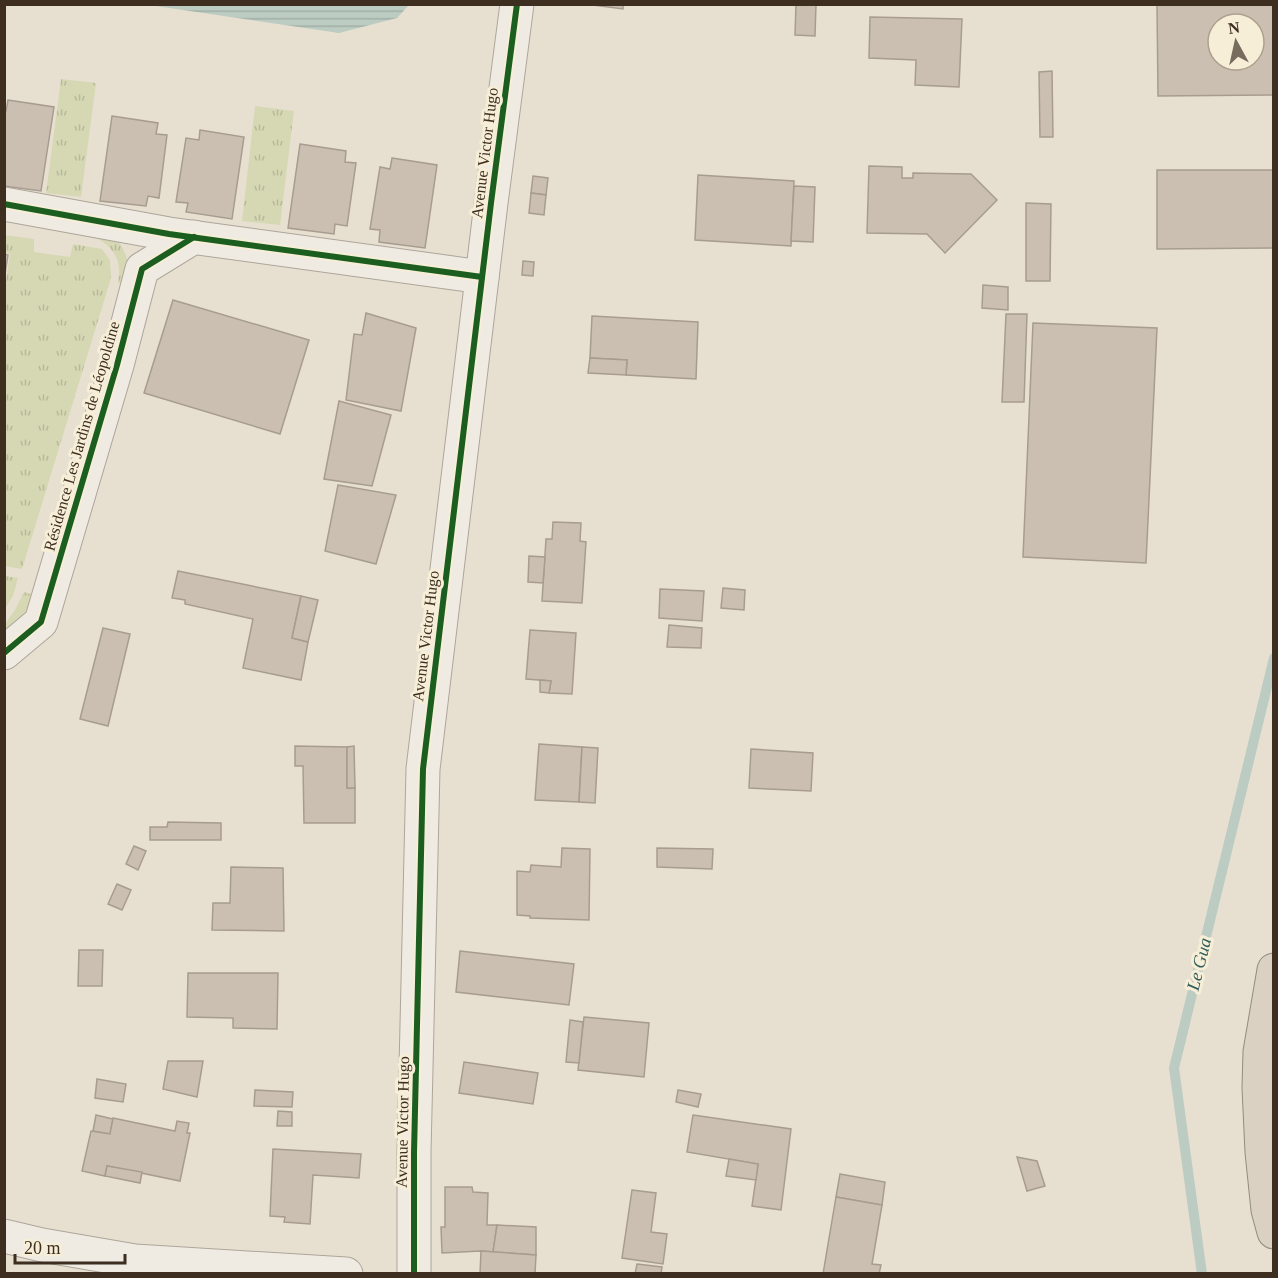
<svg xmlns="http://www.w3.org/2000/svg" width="1278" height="1278" viewBox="0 0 1278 1278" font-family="'Times New Roman',serif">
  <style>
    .grass { fill: url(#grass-tufts) }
    .water { fill: url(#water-rules) }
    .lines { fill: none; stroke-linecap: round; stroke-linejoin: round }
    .stream { stroke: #bcccc2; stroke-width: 10 }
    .building { fill: #cbbfb2; stroke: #a89c90; stroke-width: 1.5; fill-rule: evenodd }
    .minor-casing { stroke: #ada599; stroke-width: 35 }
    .highway-casing { stroke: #928b80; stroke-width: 35 }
    .minor { stroke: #efebe3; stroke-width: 33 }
    .highway { stroke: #dad1c2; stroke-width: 33 }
    .cycleway-casing { stroke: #f7eed8; stroke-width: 10 }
    .cycleway { stroke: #1b5e20; stroke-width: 6 }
    .labels { text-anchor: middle; stroke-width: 6; stroke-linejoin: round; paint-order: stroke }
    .street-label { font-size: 16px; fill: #3d2e20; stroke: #f7eed8 }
    .water-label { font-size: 18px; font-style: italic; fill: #2f5d5a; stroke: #f7eed8 }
  </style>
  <defs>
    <pattern id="grass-tufts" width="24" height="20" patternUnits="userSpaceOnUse" patternTransform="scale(1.5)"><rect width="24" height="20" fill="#d6d7b3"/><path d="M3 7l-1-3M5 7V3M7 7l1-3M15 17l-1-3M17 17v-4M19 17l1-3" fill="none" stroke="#b9b99a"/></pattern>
    <pattern id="water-rules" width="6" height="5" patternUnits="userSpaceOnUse" patternTransform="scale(1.5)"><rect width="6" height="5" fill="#bcccc2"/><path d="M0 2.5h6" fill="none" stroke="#a2b0a6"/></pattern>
  </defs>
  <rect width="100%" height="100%" fill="#e7e0d1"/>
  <g class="grass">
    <path d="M 61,79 L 96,83 L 81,197 L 46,193 Z"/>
    <path d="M 255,106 L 294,111 L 280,225 L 242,221 Z"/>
    <path d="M 4,235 L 34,239 L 34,252 L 70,257 L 73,244 L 102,249 L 110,260 L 111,278 L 22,569 L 5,566 L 4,294 L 10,254 L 5,253 Z"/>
    <path d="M 95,237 L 117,239 C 129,257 129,264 128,286 L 118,283 C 122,261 115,248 95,237 Z"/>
    <path d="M 5,576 L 18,578 L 13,596 L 5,608 Z"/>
    <path d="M 24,592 L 34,595 L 17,628 L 5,640 L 4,625 L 15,610 Z"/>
  </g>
  <path class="water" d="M 149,5 L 409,5 L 397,18 L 339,33 Z"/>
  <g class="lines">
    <path class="stream" d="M 1202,1274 L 1174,1068 L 1274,658"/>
  </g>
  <g class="building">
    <path d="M 585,4 L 623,4 L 623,9 Z"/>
    <path d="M 796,4 L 816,4 L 815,36 L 795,35 Z"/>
    <path d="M 1157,4 L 1274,4 L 1274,95 L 1158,96 ZM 1218,24 L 1254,24 L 1254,60 L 1218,60 Z"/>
    <path d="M 870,17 L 962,19 L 959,87 L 915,85 L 916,60 L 869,58 Z"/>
    <path d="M 1052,71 L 1053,137 L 1040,137 L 1039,72 Z"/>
    <path d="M 8,100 L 54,107 L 41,191 L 4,186 L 4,111 L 6,111 Z"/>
    <path d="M 112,116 L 158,123 L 156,134 L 167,135 L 159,198 L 148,196 L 146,206 L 100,201 Z"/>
    <path d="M 200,130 L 244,137 L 232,219 L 186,212 L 188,203 L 176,202 L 186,138 L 199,140 Z"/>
    <path d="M 300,144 L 346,151 L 345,162 L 356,163 L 347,226 L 335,224 L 334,234 L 288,228 Z"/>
    <path d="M 392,158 L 437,165 L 425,248 L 379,242 L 380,230 L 370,229 L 380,167 L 390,169 Z"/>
    <path d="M 869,166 L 902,167 L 902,178 L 913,178 L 913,173 L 971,174 L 997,200 L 945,253 L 927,234 L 867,233 Z"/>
    <path d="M 1157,170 L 1274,170 L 1274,248 L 1157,249 Z"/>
    <path d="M 698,175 L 794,181 L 791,246 L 695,240 Z"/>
    <path d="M 533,176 L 548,178 L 546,195 L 531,193 Z"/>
    <path d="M 794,186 L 815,187 L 813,242 L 791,241 Z"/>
    <path d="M 531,193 L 546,195 L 544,215 L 529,213 Z"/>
    <path d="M 1026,203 L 1051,204 L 1050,281 L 1026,281 Z"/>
    <path d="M 4,254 L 8,255 L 4,280 Z"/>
    <path d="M 523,261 L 534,262 L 533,276 L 522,275 Z"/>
    <path d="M 983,285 L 1008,287 L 1008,310 L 982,308 Z"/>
    <path d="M 173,300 L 309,340 L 280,434 L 144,393 Z"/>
    <path d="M 366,313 L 416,328 L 401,411 L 346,400 L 354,334 L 362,335 Z"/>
    <path d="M 1006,314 L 1027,314 L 1024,402 L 1002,402 Z"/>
    <path d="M 592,316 L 698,322 L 696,379 L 626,375 L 627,360 L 590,358 Z"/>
    <path d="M 1033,323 L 1157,328 L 1146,563 L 1023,557 Z"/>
    <path d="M 590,358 L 627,360 L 626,375 L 588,373 Z"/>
    <path d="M 339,401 L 391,415 L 372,486 L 324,479 Z"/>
    <path d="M 338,485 L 396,495 L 376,564 L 325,551 Z"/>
    <path d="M 553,522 L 581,523 L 580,541 L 586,542 L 582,603 L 542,601 L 546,539 L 552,539 Z"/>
    <path d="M 529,556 L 545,557 L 543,583 L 528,582 Z"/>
    <path d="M 178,571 L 301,596 L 292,638 L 308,642 L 301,680 L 243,668 L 253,619 L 185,604 L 185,600 L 172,598 Z"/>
    <path d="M 723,588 L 745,590 L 744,610 L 721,608 Z"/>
    <path d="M 660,589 L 704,591 L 702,621 L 659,618 Z"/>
    <path d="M 301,596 L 318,600 L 308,642 L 292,638 Z"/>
    <path d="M 669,625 L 702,628 L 701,648 L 667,647 Z"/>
    <path d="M 103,628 L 130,634 L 108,726 L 80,719 Z"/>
    <path d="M 530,630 L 576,633 L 572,694 L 549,693 L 551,681 L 526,679 Z"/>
    <path d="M 540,680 L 551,681 L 549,693 L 540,692 Z"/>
    <path d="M 539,744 L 582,747 L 579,802 L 535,800 Z"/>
    <path d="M 295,746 L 347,747 L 347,788 L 355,788 L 355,823 L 304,823 L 303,766 L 295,766 Z"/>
    <path d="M 354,746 L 355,788 L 347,788 L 347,747 Z"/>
    <path d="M 582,747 L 598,748 L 595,803 L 579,802 Z"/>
    <path d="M 751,749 L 813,753 L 811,791 L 749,788 Z"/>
    <path d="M 168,822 L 221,823 L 221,840 L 150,840 L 150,827 L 167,827 Z"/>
    <path d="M 134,846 L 146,851 L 138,870 L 126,864 Z"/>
    <path d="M 562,848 L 590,849 L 589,920 L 530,918 L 530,916 L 517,915 L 517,871 L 530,872 L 531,865 L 561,867 Z"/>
    <path d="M 657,848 L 713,849 L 712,869 L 657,867 Z"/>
    <path d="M 231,867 L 283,868 L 284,931 L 212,930 L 213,903 L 230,903 Z"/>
    <path d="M 117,884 L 131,890 L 122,910 L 108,904 Z"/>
    <path d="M 79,950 L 103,950 L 102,986 L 78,986 Z"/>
    <path d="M 460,951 L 574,964 L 569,1005 L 456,992 Z"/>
    <path d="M 188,973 L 278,973 L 277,1029 L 233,1028 L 233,1018 L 187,1017 Z"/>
    <path d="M 584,1017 L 649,1023 L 644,1077 L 578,1070 Z"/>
    <path d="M 570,1020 L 583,1022 L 579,1063 L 566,1062 Z"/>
    <path d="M 168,1061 L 203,1061 L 197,1097 L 163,1089 Z"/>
    <path d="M 464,1062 L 538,1073 L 533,1104 L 459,1093 Z"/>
    <path d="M 97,1079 L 126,1084 L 123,1102 L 95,1098 Z"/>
    <path d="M 255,1090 L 293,1092 L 292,1107 L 254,1106 Z"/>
    <path d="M 678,1090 L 701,1094 L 698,1107 L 676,1102 Z"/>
    <path d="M 278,1111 L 292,1112 L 292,1126 L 277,1126 Z"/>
    <path d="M 96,1115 L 113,1119 L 110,1134 L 93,1131 Z"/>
    <path d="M 693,1115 L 791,1129 L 781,1210 L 752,1206 L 758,1164 L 687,1152 Z"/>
    <path d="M 113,1118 L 175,1131 L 177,1121 L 189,1123 L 187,1133 L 190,1133 L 180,1181 L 107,1166 L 105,1176 L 82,1171 L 91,1131 L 110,1134 Z"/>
    <path d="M 273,1149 L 361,1154 L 359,1178 L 313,1175 L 310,1224 L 284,1222 L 285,1217 L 270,1216 Z"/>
    <path d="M 1017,1157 L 1037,1161 L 1045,1186 L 1027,1191 Z"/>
    <path d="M 729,1159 L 758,1164 L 756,1180 L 726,1176 Z"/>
    <path d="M 107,1166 L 142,1172 L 140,1183 L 105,1176 Z"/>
    <path d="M 840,1174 L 885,1182 L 882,1205 L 836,1197 Z"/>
    <path d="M 445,1187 L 472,1187 L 473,1192 L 488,1193 L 487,1225 L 497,1225 L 493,1252 L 481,1251 L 442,1253 L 441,1227 L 445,1227 Z"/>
    <path d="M 632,1190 L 656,1193 L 651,1232 L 667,1234 L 663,1264 L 622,1258 Z"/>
    <path d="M 836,1197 L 882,1205 L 872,1264 L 881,1265 L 879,1274 L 823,1274 Z"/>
    <path d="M 497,1225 L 536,1227 L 536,1255 L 493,1252 Z"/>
    <path d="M 481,1251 L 536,1255 L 535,1274 L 480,1274 Z"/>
    <path d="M 637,1264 L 662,1267 L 661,1274 L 635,1274 Z"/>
  </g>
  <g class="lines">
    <defs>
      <g id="minor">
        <path d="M 4,204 L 169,234 L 482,277"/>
        <path d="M 4,653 L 41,622 L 117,365 L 142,269 L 194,237"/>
        <path d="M 4,1236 L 42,1245 L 135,1261 L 346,1274"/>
        <path d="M 414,1274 L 414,1153 L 423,769 L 491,203 L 517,4"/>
      </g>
      <path id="highway" d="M 1274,970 L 1260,1052 L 1259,1088 L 1262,1152 L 1268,1210 L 1274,1232"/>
    </defs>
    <use href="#minor" class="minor-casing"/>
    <use href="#highway" class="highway-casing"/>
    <use href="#minor" class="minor"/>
    <use href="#highway" class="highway"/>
    <defs>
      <g id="cycleway">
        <path d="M 4,204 L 169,234 L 482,277"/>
        <path d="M 4,653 L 41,622 L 117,365 L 142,269 L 194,237"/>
        <path d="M 414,1274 L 414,1153 L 423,769 L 491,203 L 517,4"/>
      </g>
    </defs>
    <use href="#cycleway" class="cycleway-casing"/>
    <use href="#cycleway" class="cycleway"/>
  </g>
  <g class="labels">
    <g class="street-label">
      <text transform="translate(484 153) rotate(-83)" y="6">Avenue Victor Hugo</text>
      <text transform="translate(81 436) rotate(-74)" y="6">Résidence Les Jardins de Léopoldine</text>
      <text transform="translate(425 636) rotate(-83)" y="6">Avenue Victor Hugo</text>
      <text transform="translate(402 1122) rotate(-89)" y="6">Avenue Victor Hugo</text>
    </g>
    <g class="water-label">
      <text transform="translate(1199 964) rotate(-76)" y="6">Le Gua</text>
    </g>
  </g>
  <rect width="1278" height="1278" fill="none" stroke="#3d2e20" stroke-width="12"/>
  <g transform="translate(1236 42) rotate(352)"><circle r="28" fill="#f7eed8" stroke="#ada18e" stroke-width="1.5"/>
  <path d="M0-4.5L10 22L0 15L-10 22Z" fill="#786c5e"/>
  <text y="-9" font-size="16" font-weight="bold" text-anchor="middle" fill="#3d2e20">N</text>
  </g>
  <path d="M15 1254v9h110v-9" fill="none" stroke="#3d2e20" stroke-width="3"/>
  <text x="24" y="1254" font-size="18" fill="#3d2e20" stroke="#f7eed8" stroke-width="4.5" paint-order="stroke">20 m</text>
</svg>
